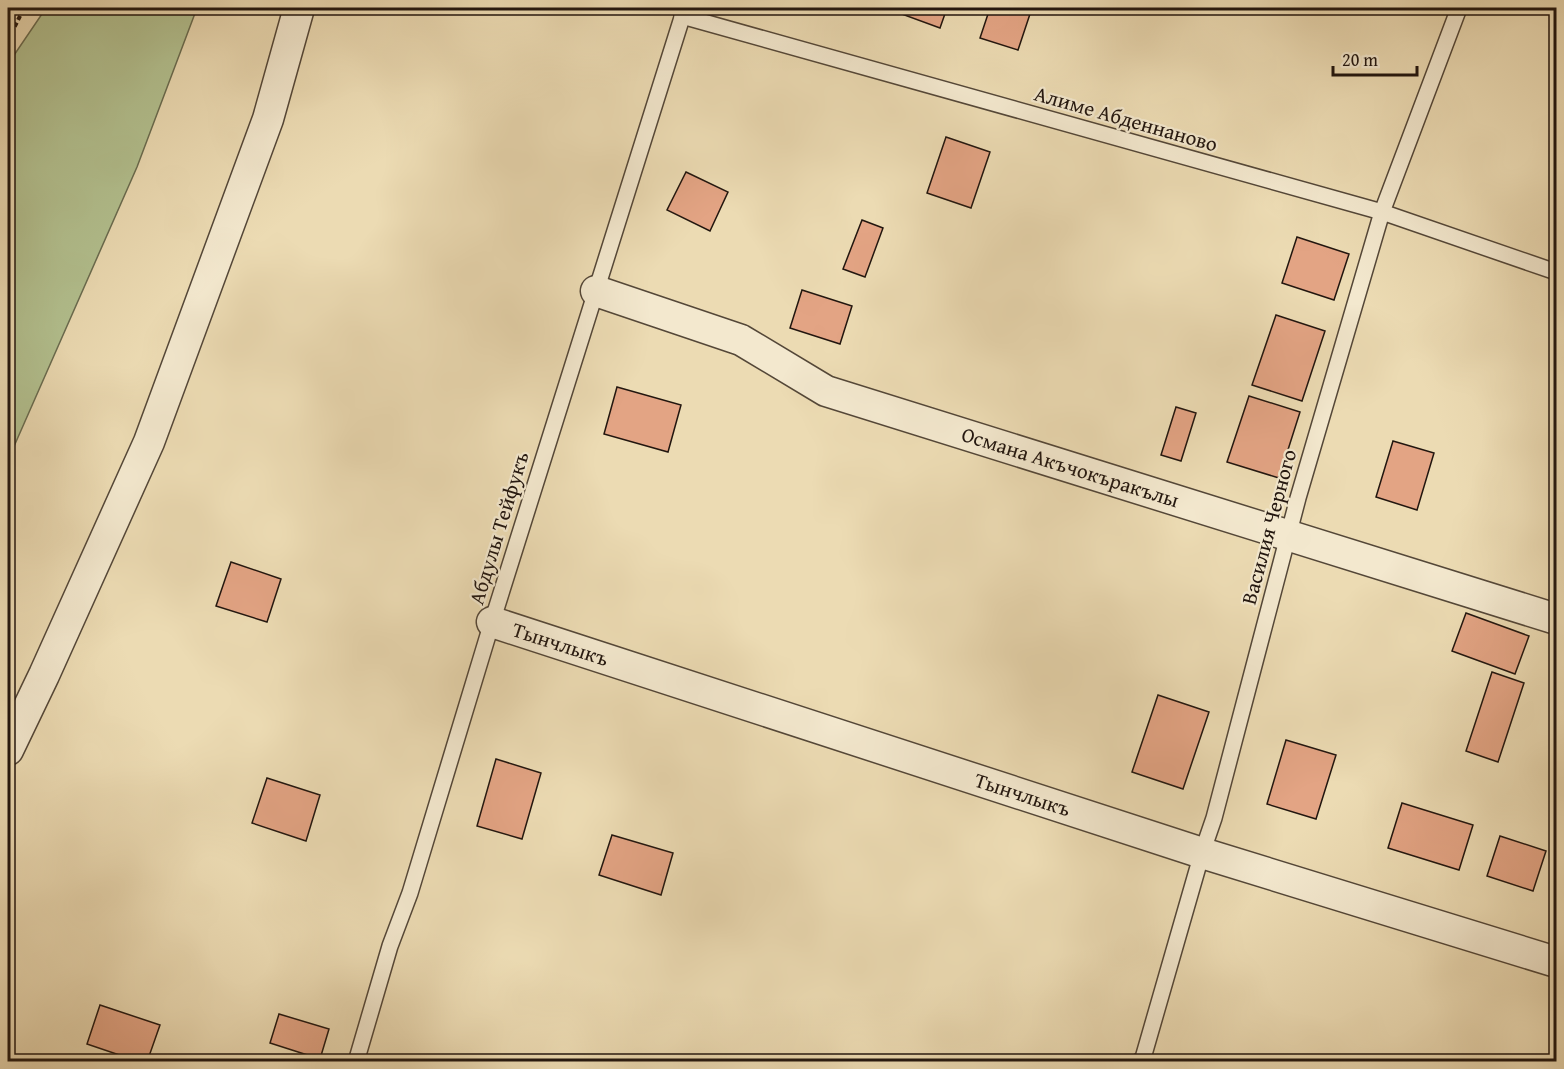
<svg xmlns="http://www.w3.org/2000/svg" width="1564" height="1069" viewBox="0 0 1564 1069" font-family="'Gentium Book Plus',serif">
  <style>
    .green { fill: #b3c190; stroke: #6a6c50; stroke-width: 1.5 }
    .building { fill: #e3a484; stroke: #22160f; stroke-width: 1.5 }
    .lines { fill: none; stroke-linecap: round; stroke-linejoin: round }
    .lane-casing { stroke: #544738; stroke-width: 18 }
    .street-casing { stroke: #544738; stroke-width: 33 }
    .path { stroke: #22160f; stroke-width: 4; stroke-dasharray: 4.5 3; stroke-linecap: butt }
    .lane { stroke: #f3e8ce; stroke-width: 15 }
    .street { stroke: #f3e8ce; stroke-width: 30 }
    .labels { text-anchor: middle; stroke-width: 4.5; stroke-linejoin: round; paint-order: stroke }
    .street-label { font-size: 21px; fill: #22160f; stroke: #f3e8ce }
  </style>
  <rect width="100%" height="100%" fill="#ecdbb3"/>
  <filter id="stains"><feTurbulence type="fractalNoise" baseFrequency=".00333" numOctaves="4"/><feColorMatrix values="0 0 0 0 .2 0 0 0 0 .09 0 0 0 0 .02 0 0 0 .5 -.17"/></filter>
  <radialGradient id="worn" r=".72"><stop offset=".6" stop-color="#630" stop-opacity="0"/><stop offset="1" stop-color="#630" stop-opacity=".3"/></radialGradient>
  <path class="green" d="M 46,8 L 197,8 L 137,167 L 8,460 L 8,64 Z"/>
  <g class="building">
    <path d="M 889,8 L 947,8 L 940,28 L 888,9 Z"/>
    <path d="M 990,8 L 1021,8 L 1031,11 L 1018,50 L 980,38 Z"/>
    <path d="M 946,137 L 990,152 L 971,208 L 927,193 Z"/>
    <path d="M 686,172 L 728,192 L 710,231 L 667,210 Z"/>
    <path d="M 862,220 L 883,228 L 865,277 L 843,269 Z"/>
    <path d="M 1297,237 L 1349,254 L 1334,300 L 1282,283 Z"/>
    <path d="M 802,290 L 852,306 L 840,344 L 790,328 Z"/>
    <path d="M 1276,315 L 1325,331 L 1302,401 L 1252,385 Z"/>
    <path d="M 617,387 L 681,405 L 668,452 L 604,434 Z"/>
    <path d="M 1249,396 L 1300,412 L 1279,478 L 1227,462 Z"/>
    <path d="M 1176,407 L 1196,413 L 1181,461 L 1161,455 Z"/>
    <path d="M 1393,441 L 1434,453 L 1417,510 L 1376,497 Z"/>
    <path d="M 231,562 L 281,579 L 267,622 L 216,606 Z"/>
    <path d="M 1466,613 L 1529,636 L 1515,674 L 1452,651 Z"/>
    <path d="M 1492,672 L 1524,683 L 1498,762 L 1466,751 Z"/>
    <path d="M 1158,695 L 1209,712 L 1183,789 L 1132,772 Z"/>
    <path d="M 1286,740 L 1336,755 L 1316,819 L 1267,804 Z"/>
    <path d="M 496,759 L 541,773 L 522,839 L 477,826 Z"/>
    <path d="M 267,778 L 320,795 L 306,841 L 252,823 Z"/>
    <path d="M 1402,803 L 1473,825 L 1459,870 L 1388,848 Z"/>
    <path d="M 612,835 L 673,853 L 661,895 L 599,875 Z"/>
    <path d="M 1500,836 L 1546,851 L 1533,891 L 1487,876 Z"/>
    <path d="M 100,1005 L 160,1025 L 147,1062 L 140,1062 L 87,1044 Z"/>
    <path d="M 279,1014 L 329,1029 L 320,1059 L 270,1043 Z"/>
  </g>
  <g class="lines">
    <defs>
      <g id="lane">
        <path d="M 682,16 L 1382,212 L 1556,272"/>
        <path d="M 356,1062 L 390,946 L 410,893 L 492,622 L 685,8"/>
        <path d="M 1138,1062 L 1143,1058 L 1202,853 L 1214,818 L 1298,498 L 1382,212 L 1459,8"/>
      </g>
      <g id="street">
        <path id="s1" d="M 596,291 L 741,340 L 826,391 L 1556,619"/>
        <path id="s2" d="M 492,622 L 1202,853 L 1556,962"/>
        <path d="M 8,750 L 44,675 L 149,442 L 268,119 L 299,8"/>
      </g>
    </defs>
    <use href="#lane" class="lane-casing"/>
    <use href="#street" class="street-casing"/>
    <g class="path">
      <path d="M 8,15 L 17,8"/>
      <path d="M 8,40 L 24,8"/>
    </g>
    <use href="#lane" class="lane"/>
    <use href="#street" class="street"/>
  </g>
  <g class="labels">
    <g class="street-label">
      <text transform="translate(1126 119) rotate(16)" y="7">Алиме Абденнаново</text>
      <text dy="7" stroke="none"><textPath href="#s1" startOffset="508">Османа Акъчокъракълы</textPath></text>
      <text transform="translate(1269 527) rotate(-75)" y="7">Василия Черного</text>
      <text transform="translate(499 528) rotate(-73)" y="7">Абдулы Тейфукъ</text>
      <text dy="7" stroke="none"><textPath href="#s2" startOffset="72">Тынчлыкъ</textPath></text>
      <text dy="7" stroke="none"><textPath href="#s2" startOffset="558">Тынчлыкъ</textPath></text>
    </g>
  </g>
  <rect width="1564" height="1069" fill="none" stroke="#ecdbb3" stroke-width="30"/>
  <rect x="9" y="9" width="1546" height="1051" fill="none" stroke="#22160f" stroke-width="3"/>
  <rect x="15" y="15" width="1534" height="1039" fill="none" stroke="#22160f" stroke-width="1.5"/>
  <path d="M1333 66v9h84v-9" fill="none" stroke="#22160f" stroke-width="3"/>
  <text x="1342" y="66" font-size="18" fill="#22160f" stroke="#f3e8ce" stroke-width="4.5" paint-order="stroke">20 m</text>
  <rect width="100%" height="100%" filter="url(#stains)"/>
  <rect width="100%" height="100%" fill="url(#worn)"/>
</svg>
